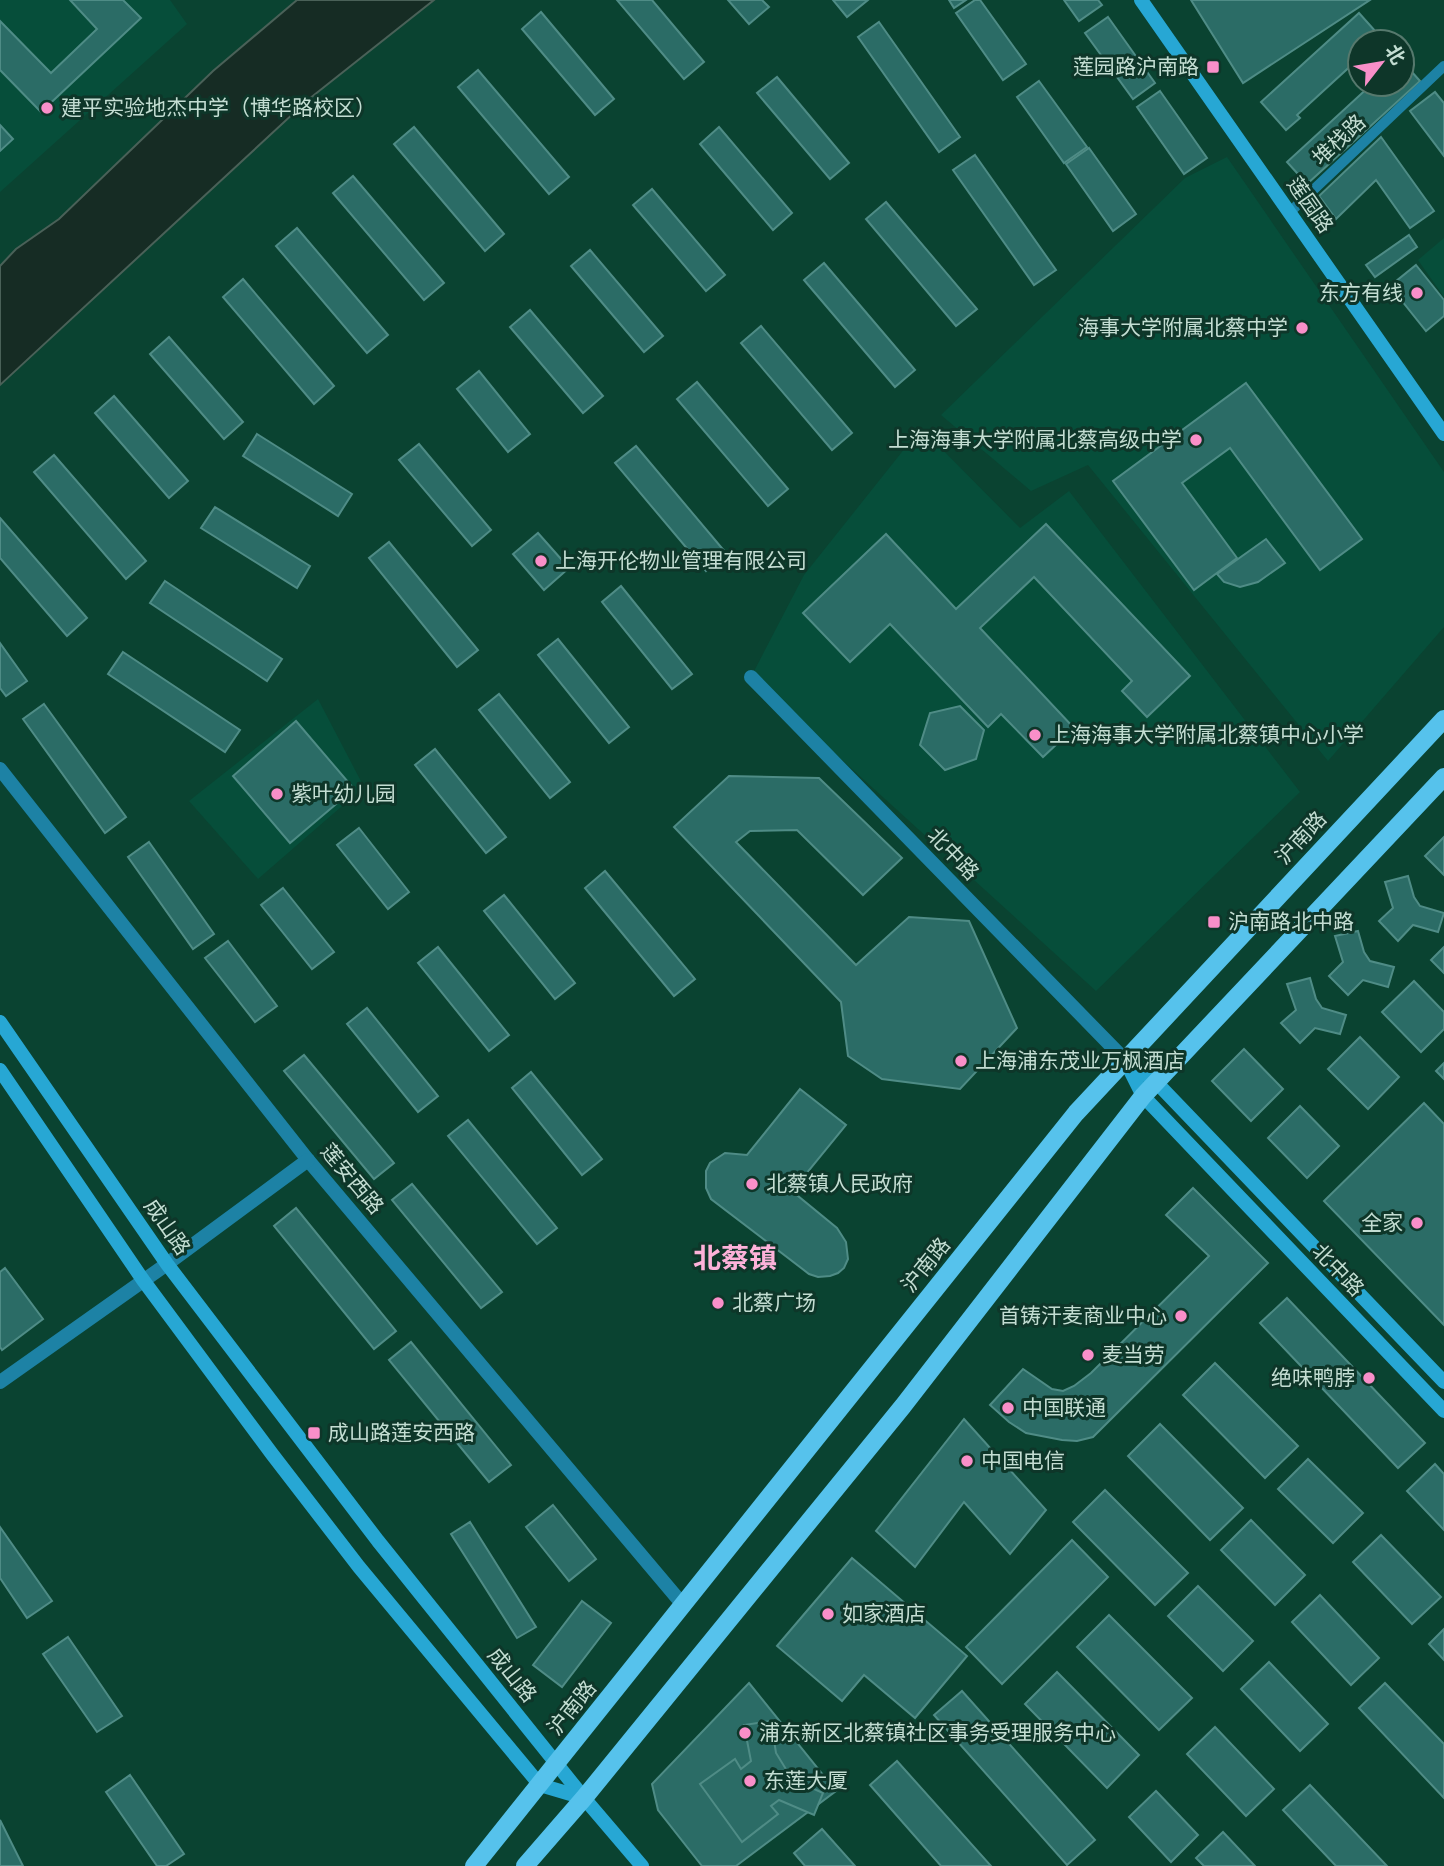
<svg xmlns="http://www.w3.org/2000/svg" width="1444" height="1866" viewBox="0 0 1444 1866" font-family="'Fira Sans Condensed','Noto Sans SC',sans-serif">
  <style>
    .built { fill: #064e3a }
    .water { fill: #162c24; stroke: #4a6158; stroke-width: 2 }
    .building { fill: #2b6c66; stroke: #4f8c86; stroke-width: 2 }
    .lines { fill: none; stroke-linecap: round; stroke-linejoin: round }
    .lane { stroke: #1d82a5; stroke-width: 10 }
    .street { stroke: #1d82a5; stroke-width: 14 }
    .secondary { stroke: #27a7d4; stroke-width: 14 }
    .primary { stroke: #56c2ec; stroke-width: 18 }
    .poi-dot { fill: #f98fc9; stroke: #0e3629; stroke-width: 2.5 }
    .labels { text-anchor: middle; stroke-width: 6; stroke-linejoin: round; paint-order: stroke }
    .poi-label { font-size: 21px; fill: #c3ddd2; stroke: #0e3629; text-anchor: start }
    .street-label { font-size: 21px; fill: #c3ddd2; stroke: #0e3629 }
    .district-label { font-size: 28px; font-weight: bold; fill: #fdb2d9; stroke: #0e3629 }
  </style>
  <rect width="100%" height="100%" fill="#0a4331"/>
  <g class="built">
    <path d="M 0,0 L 170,0 L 187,24 L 0,192 Z"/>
    <path d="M 1227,157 L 1444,472 L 1444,627 L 1328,761 L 1088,465 L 1031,491 L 941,415 L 1185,178 Z"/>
    <path d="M 1444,238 L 1444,297 L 1418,260 Z"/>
    <path d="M 921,428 L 1020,528 L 1069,491 L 1300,792 L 1096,991 L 751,677 L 804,575 Z"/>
    <path d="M 318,699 L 364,787 L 258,879 L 189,801 Z"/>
  </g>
  <path class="water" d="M 297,0 L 434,0 L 309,99 L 0,385 L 0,266 L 16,249 L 59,219 L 213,71 Z"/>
  <g class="building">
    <path d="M 70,0 L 123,0 L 141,18 L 41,112 L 0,70 L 0,21 L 51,73 L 97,29 Z"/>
    <path d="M 617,0 L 652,0 L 704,62 L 684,79 Z"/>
    <path d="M 728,0 L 762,0 L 769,7 L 749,24 Z"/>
    <path d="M 833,0 L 868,0 L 847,17 Z"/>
    <path d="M 949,0 L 966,0 L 954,8 Z"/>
    <path d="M 975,0 L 980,0 L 1026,64 L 1003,80 L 956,13 Z"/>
    <path d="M 1064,0 L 1098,0 L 1102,5 L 1079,21 Z"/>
    <path d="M 1191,0 L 1370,0 L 1243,83 Z"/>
    <path d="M 541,12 L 614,99 L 595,115 L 522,29 Z"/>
    <path d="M 1359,13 L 1385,42 L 1360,42 L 1360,67 L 1355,62 L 1297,115 L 1300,118 L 1286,130 L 1261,102 Z"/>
    <path d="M 1108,17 L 1155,83 L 1133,99 L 1085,33 Z"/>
    <path d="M 879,22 L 960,137 L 939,152 L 858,37 Z"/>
    <path d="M 1402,61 L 1420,81 L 1307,184 L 1287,162 L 1372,84 L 1402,84 Z"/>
    <path d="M 478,70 L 569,177 L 549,194 L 458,87 Z"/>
    <path d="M 777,77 L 849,163 L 830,179 L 757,93 Z"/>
    <path d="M 1039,81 L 1087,147 L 1064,163 L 1017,97 Z"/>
    <path d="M 1160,91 L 1207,158 L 1184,174 L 1137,107 Z"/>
    <path d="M 1435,92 L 1444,103 L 1444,156 L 1410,111 Z"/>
    <path d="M 0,125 L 13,139 L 0,151 Z"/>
    <path d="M 414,127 L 504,234 L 485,251 L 394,144 Z"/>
    <path d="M 719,127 L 792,213 L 773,230 L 700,144 Z"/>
    <path d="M 1381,137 L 1434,211 L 1410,228 L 1376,180 L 1336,219 L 1319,196 Z"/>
    <path d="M 1089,148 L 1136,214 L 1113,231 L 1066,164 Z"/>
    <path d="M 975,155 L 1056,270 L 1034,285 L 953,170 Z"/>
    <path d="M 353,176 L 444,283 L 424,300 L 333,193 Z"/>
    <path d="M 652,189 L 725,275 L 706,291 L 633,205 Z"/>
    <path d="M 886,202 L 977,309 L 956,326 L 866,219 Z"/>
    <path d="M 297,228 L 388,335 L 367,353 L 276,246 Z"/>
    <path d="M 1409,235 L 1417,247 L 1375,277 L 1366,265 Z"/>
    <path d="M 590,250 L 663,336 L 644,352 L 571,266 Z"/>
    <path d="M 824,263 L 915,370 L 895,387 L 804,280 Z"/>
    <path d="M 1416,265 L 1444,300 L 1444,316 L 1426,331 L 1390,286 Z"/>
    <path d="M 243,279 L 334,386 L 314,404 L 223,297 Z"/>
    <path d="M 530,310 L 603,396 L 583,413 L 510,327 Z"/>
    <path d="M 761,326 L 852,433 L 832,450 L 741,343 Z"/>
    <path d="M 169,337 L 243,422 L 224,439 L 150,354 Z"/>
    <path d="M 479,371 L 530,434 L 508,452 L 457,389 Z"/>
    <path d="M 697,382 L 788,489 L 768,506 L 677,399 Z"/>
    <path d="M 1246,383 L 1362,539 L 1320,570 L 1230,448 L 1182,483 L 1237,558 L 1194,590 L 1113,481 Z"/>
    <path d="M 114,396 L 188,481 L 169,498 L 95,413 Z"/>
    <path d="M 257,434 L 352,494 L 338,516 L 243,456 Z"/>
    <path d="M 419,444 L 491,530 L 472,546 L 399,460 Z"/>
    <path d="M 636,446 L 726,553 L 706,571 L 615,463 Z"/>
    <path d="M 54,455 L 146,561 L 126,579 L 34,472 Z"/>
    <path d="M 215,507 L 310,566 L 297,588 L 201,528 Z"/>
    <path d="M 0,518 L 87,618 L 67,636 L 0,558 Z"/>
    <path d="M 1046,524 L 1190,676 L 1147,717 L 1122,691 L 1132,681 L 1034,577 L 980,628 L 1074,728 L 1043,757 L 1001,714 L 988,727 L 890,624 L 850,662 L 803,613 L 886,534 L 956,609 Z"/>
    <path d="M 538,533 L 569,568 L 544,590 L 513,554 Z"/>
    <path d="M 1266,539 L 1285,563 L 1258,582 L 1240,587 L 1224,582 L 1217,574 Z"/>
    <path d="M 389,542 L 478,650 L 457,667 L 369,558 Z"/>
    <path d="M 165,581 L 282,659 L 267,681 L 150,603 Z"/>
    <path d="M 621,586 L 692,674 L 672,689 L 602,602 Z"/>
    <path d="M 558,639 L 629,727 L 609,743 L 538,655 Z"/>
    <path d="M 0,643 L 27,681 L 6,696 L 0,688 Z"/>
    <path d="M 123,652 L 240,730 L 225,752 L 108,674 Z"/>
    <path d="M 499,694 L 570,782 L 550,798 L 479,710 Z"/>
    <path d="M 44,704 L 126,817 L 105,833 L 23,719 Z"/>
    <path d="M 960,706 L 984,730 L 976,759 L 945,770 L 920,745 L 930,713 Z"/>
    <path d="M 296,721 L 354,789 L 290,843 L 233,776 Z"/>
    <path d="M 435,749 L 506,837 L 486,853 L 415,765 Z"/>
    <path d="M 729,776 L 819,778 L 902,858 L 863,895 L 797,830 L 750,831 L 736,842 L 856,965 L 909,917 L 969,921 L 1017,1028 L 960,1089 L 882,1079 L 848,1056 L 841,1002 L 674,827 Z"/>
    <path d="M 359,828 L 409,892 L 388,909 L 337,845 Z"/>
    <path d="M 1444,837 L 1444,875 L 1425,856 Z"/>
    <path d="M 149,842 L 214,934 L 193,949 L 128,857 Z"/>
    <path d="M 605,871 L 695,979 L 674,996 L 585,888 Z"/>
    <path d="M 1408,876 L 1414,897 L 1420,906 L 1444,913 L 1438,932 L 1413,925 L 1398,941 L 1379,921 L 1393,908 L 1385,882 Z"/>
    <path d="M 283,888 L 334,952 L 312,969 L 261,905 Z"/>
    <path d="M 504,895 L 575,983 L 555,999 L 484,911 Z"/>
    <path d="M 1358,931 L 1364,952 L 1370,961 L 1394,967 L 1388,987 L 1363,980 L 1348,995 L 1329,976 L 1343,962 L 1335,936 Z"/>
    <path d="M 228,941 L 277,1006 L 255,1022 L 205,958 Z"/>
    <path d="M 438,947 L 509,1035 L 489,1051 L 418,963 Z"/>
    <path d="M 1444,947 L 1444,973 L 1431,960 Z"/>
    <path d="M 1310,978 L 1316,999 L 1322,1008 L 1346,1015 L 1340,1034 L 1315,1028 L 1300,1043 L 1281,1023 L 1296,1010 L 1287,984 Z"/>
    <path d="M 1414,981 L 1444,1012 L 1444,1029 L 1421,1052 L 1382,1012 Z"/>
    <path d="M 367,1008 L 438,1096 L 418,1112 L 347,1024 Z"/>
    <path d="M 1360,1037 L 1399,1077 L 1368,1109 L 1328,1069 Z"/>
    <path d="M 1244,1049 L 1283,1089 L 1251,1121 L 1212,1081 Z"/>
    <path d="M 304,1055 L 394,1163 L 374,1179 L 284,1071 Z"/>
    <path d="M 1444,1063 L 1444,1079 L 1436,1071 Z"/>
    <path d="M 531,1072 L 602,1159 L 582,1175 L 512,1088 Z"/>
    <path d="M 800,1089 L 846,1125 L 792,1191 L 837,1228 L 846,1242 L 848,1259 L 844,1268 L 838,1273 L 830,1276 L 818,1277 L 809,1274 L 711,1199 L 706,1188 L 706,1171 L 710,1163 L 725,1153 L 747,1155 Z"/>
    <path d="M 1424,1103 L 1444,1124 L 1444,1325 L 1324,1201 Z"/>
    <path d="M 1300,1106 L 1339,1146 L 1307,1178 L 1268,1138 Z"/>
    <path d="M 468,1120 L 557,1228 L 537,1244 L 448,1136 Z"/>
    <path d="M 412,1184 L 502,1292 L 481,1308 L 392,1200 Z"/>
    <path d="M 1193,1188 L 1268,1263 L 1093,1437 L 1077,1441 L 1062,1440 L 1026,1433 L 1009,1422 L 990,1405 L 1023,1369 L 1052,1389 L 1063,1391 L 1074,1386 L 1091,1373 L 1209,1256 L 1166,1215 Z"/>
    <path d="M 296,1208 L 396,1331 L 374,1349 L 274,1226 Z"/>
    <path d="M 5,1268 L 43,1319 L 2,1350 L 0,1347 L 0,1272 Z"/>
    <path d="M 1287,1298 L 1425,1443 L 1398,1468 L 1260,1323 Z"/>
    <path d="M 411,1342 L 511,1465 L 489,1482 L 389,1360 Z"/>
    <path d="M 1215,1363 L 1298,1446 L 1265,1478 L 1183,1395 Z"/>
    <path d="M 964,1419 L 1046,1510 L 1010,1554 L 964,1502 L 915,1567 L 876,1531 Z"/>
    <path d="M 1160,1424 L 1243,1508 L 1210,1540 L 1128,1456 Z"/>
    <path d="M 1308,1459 L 1363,1513 L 1333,1543 L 1278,1489 Z"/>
    <path d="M 1435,1464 L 1444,1474 L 1444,1530 L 1407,1491 Z"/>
    <path d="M 1105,1490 L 1188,1573 L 1155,1605 L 1073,1522 Z"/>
    <path d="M 553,1505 L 596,1559 L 569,1581 L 526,1527 Z"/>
    <path d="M 1251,1520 L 1305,1575 L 1275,1605 L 1221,1550 Z"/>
    <path d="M 470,1522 L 536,1627 L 517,1638 L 451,1534 Z"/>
    <path d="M 0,1527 L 52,1601 L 27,1618 L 0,1578 Z"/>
    <path d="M 1381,1535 L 1441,1597 L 1412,1624 L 1353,1562 Z"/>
    <path d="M 1072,1540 L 1108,1577 L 1002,1684 L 966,1647 Z"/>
    <path d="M 852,1558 L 967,1656 L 915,1718 L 864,1675 L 842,1701 L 777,1646 Z"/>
    <path d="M 1198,1586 L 1253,1641 L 1223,1671 L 1168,1616 Z"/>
    <path d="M 1320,1595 L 1379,1658 L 1351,1685 L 1292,1622 Z"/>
    <path d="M 582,1601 L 611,1623 L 562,1687 L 533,1665 Z"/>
    <path d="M 1109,1615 L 1192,1698 L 1159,1730 L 1077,1647 Z"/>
    <path d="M 1444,1629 L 1444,1660 L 1429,1644 Z"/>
    <path d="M 68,1637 L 122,1716 L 97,1732 L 43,1654 Z"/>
    <path d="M 1269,1662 L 1328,1724 L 1300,1751 L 1241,1689 Z"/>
    <path d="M 1057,1672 L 1139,1755 L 1107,1788 L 1025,1704 Z"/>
    <path d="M 749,1683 L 836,1791 L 736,1866 L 702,1866 L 658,1810 L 652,1784 Z"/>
    <path d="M 1385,1683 L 1444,1744 L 1444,1798 L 1359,1708 Z"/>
    <path d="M 962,1691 L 1095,1840 L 1067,1865 L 934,1715 Z"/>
    <path d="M 771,1721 L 776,1753 L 792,1779 L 823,1793 L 814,1815 L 779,1800 L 771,1806 L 778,1814 L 742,1842 L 700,1784 L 735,1759 L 741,1769 L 751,1761 L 744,1725 Z"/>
    <path d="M 1215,1727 L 1274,1789 L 1246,1816 L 1187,1754 Z"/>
    <path d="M 897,1761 L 991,1866 L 941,1866 L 870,1785 Z"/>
    <path d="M 130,1775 L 184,1854 L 166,1866 L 157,1866 L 106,1792 Z"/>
    <path d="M 1310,1785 L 1387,1866 L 1336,1866 L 1283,1810 Z"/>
    <path d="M 1156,1791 L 1198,1835 L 1171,1862 L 1129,1817 Z"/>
    <path d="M 0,1820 L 23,1866 L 0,1866 Z"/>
    <path d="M 822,1829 L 855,1866 L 805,1866 L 794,1853 Z"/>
    <path d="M 1223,1832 L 1255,1866 L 1204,1866 L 1196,1858 Z"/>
  </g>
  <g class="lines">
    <path class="lane" d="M 1290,212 L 1444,66"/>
    <g class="street">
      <path d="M 751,677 L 1125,1060"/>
      <path d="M 0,769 L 308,1160 L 684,1606"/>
      <path d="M 0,1382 L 167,1264 L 308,1160"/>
    </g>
    <g class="secondary">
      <path d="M 1141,0 L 1444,434"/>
      <path d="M 0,1022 L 167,1264 L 378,1541 L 584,1798 L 642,1866"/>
      <path d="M 1125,1060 L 1143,1096 L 1444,1411"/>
      <path d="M 1126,1061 L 1156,1082 L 1444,1382"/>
      <path d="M 0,1070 L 143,1280 L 272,1454 L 359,1567 L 540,1785 L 584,1798"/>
    </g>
    <g class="primary">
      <path d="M 474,1866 L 1076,1113 L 1444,719"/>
      <path d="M 525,1866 L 584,1798 L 903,1406 L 1143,1096 L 1444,777"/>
    </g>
  </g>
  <g class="poi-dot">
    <rect x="1206" y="60" width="14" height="14" rx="3.5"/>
    <circle cx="47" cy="108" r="7"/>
    <circle cx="1417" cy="293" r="7"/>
    <circle cx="1302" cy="328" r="7"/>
    <circle cx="1196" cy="440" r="7"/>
    <circle cx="541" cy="561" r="7"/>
    <circle cx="1035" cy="735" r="7"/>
    <circle cx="277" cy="794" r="7"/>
    <rect x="1207" y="915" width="14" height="14" rx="3.5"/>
    <circle cx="961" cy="1061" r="7"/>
    <circle cx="752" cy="1184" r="7"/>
    <circle cx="1417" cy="1223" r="7"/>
    <circle cx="718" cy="1303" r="7"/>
    <circle cx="1181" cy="1316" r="7"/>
    <circle cx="1088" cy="1355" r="7"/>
    <circle cx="1369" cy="1378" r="7"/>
    <circle cx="1008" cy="1408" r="7"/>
    <rect x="307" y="1426" width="14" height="14" rx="3.5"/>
    <circle cx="967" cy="1461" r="7"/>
    <circle cx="828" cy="1614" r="7"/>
    <circle cx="745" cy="1733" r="7"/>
    <circle cx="750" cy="1781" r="7"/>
  </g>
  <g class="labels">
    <g class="poi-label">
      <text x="1199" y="74" text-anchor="end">莲园路沪南路</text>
      <text x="61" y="115">建平实验地杰中学（博华路校区）</text>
      <text x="1403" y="300" text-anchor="end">东方有线</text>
      <text x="1288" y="335" text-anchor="end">海事大学附属北蔡中学</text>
      <text x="1182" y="447" text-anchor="end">上海海事大学附属北蔡高级中学</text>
      <text x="555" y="568">上海开伦物业管理有限公司</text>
      <text x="1049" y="742">上海海事大学附属北蔡镇中心小学</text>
      <text x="291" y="801">紫叶幼儿园</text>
      <text x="1228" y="929">沪南路北中路</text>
      <text x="975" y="1068">上海浦东茂业万枫酒店</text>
      <text x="766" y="1191">北蔡镇人民政府</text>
      <text x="1403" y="1230" text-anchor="end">全家</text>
      <text x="732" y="1310">北蔡广场</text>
      <text x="1167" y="1323" text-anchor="end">首铸汗麦商业中心</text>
      <text x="1102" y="1362">麦当劳</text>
      <text x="1355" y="1385" text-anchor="end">绝味鸭脖</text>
      <text x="1022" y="1415">中国联通</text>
      <text x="328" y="1440">成山路莲安西路</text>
      <text x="981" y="1468">中国电信</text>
      <text x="842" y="1621">如家酒店</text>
      <text x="759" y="1740">浦东新区北蔡镇社区事务受理服务中心</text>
      <text x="764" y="1788">东莲大厦</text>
    </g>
    <g class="street-label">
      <text transform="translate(1339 140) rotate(-43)" y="7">堆栈路</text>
      <text transform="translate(1310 205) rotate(55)" y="7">莲园路</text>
      <text transform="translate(1301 838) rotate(-47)" y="7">沪南路</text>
      <text transform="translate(953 854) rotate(46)" y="7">北中路</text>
      <text transform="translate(352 1179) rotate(50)" y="7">莲安西路</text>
      <text transform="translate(167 1227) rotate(55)" y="7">成山路</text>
      <text transform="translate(926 1265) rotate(-51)" y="7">沪南路</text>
      <text transform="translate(1338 1270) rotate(46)" y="7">北中路</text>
      <text transform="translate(512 1675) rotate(51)" y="7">成山路</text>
      <text transform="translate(572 1708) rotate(-51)" y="7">沪南路</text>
    </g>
    <g class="district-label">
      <text x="735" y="1268">北蔡镇</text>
    </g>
  </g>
  <g transform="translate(1381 63) rotate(59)"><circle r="33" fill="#0e3629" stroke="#56796d" stroke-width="2"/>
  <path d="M0-5L12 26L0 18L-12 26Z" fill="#f98fc9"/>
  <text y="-10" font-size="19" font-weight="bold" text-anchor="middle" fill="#c3ddd2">北</text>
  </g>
</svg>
